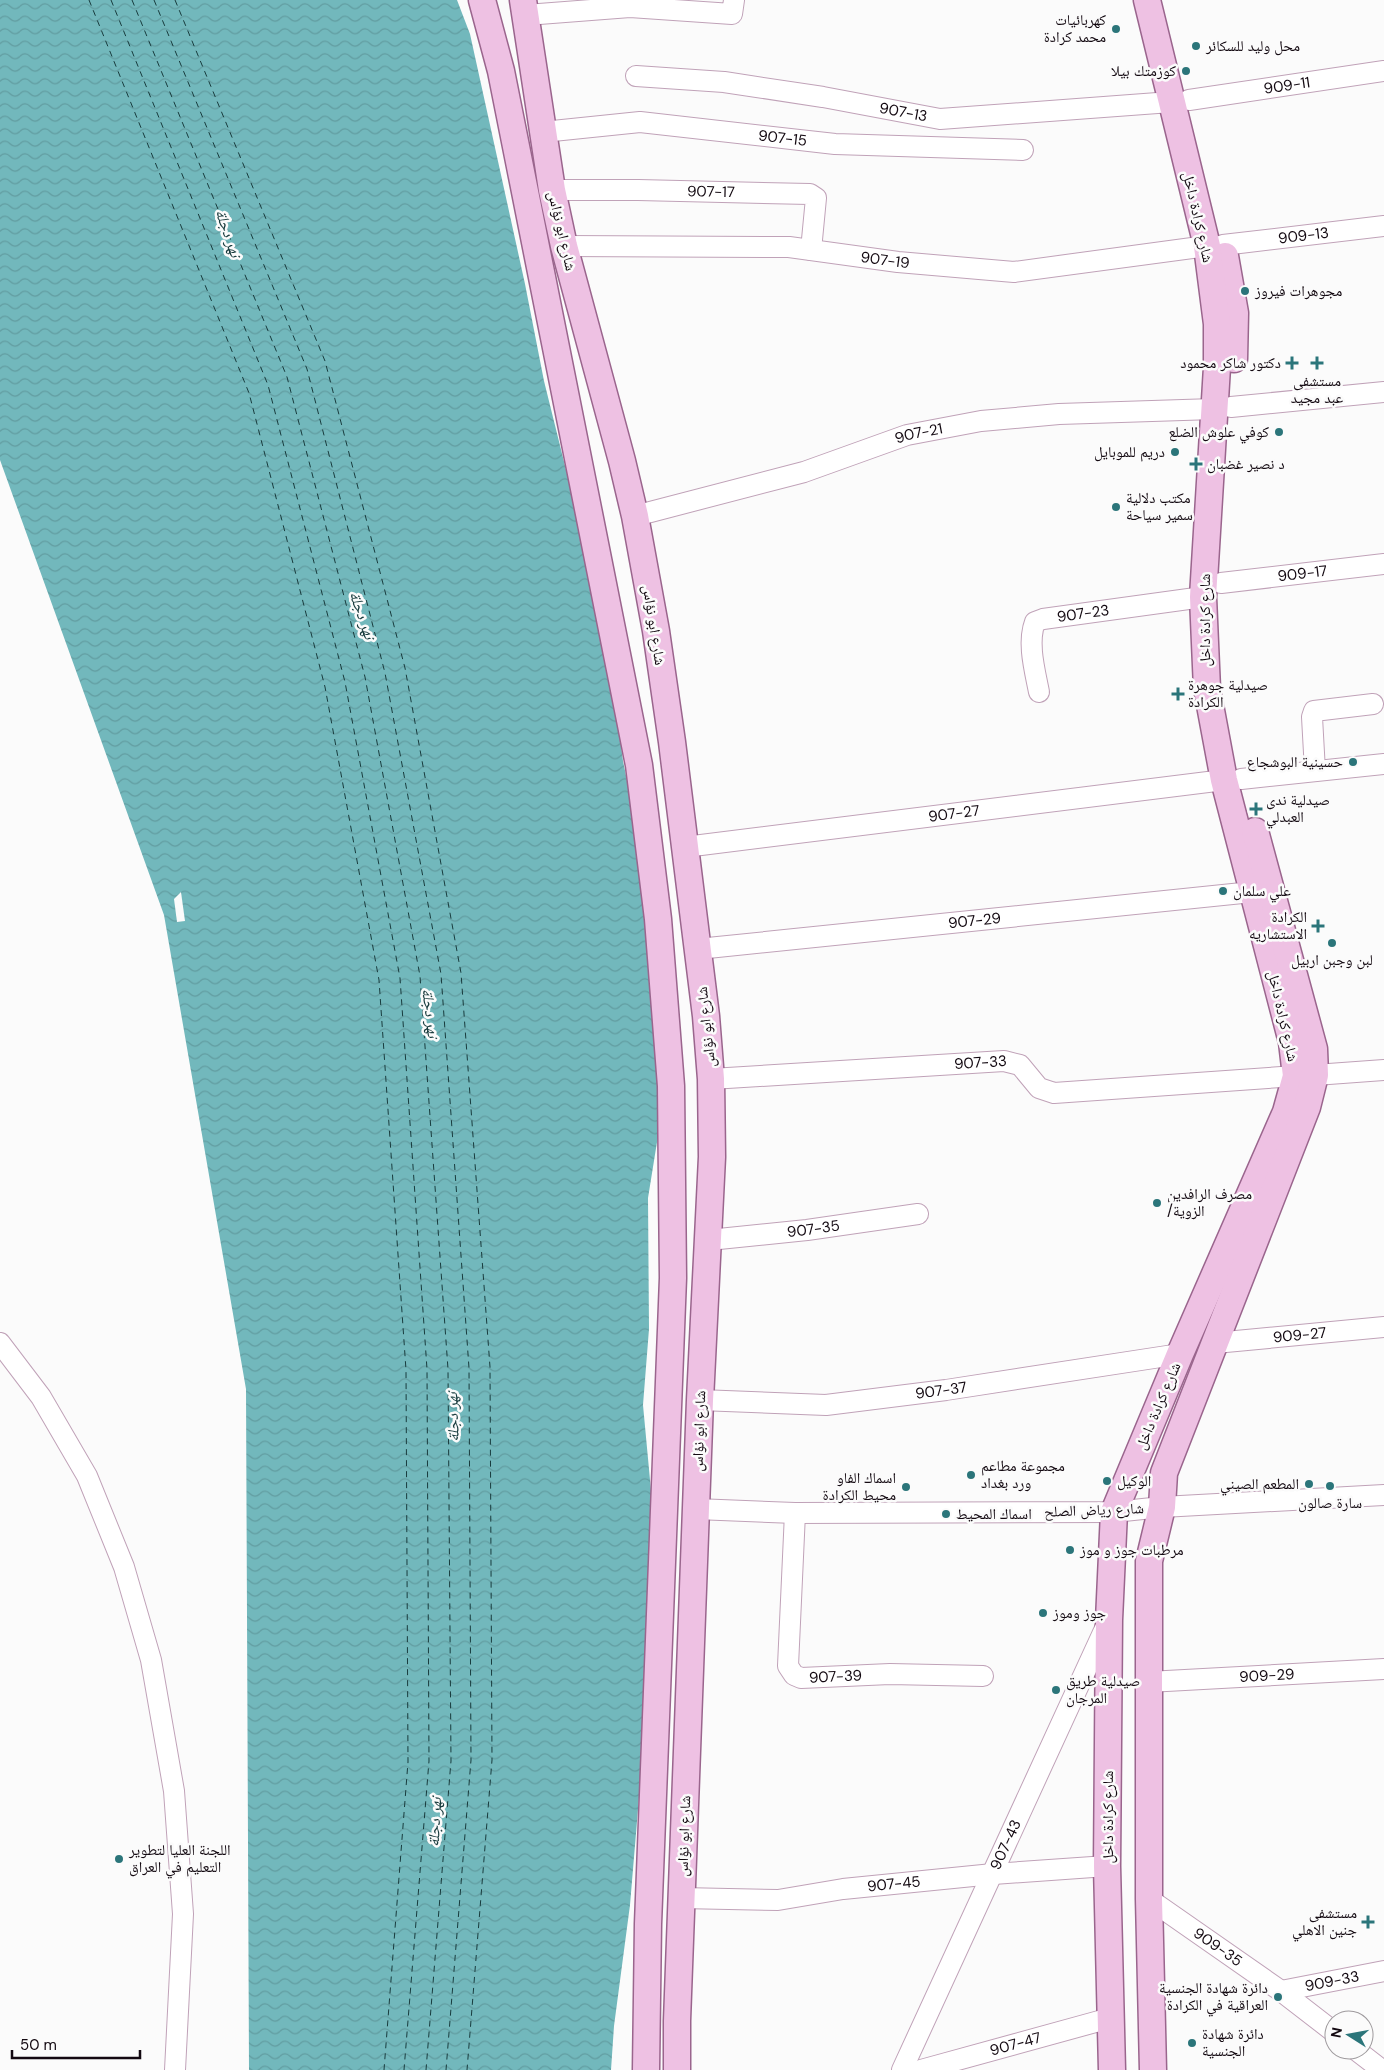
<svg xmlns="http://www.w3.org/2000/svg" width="1384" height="2070" viewBox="0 0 1384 2070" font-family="'DM Sans','Noto Naskh Arabic',sans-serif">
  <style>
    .water { fill: url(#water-waves) }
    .pier { fill: #fbfbfb }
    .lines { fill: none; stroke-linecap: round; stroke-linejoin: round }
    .ferry { stroke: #183b3d; stroke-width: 1; stroke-dasharray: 6 5; stroke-linecap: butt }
    .minor-casing { stroke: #c0a2b8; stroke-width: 22 }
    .major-casing { stroke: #9a658d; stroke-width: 29 }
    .minor { stroke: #fff; stroke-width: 20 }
    .major { stroke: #eec1e3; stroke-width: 26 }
    .poi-dot { fill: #2b757a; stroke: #fbfbfb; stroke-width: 2 }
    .labels { text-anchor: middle; stroke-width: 5; stroke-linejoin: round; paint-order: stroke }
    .poi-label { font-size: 15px; fill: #130911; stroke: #fbfbfb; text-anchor: start }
    .street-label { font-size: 15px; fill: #130911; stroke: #fbfbfb }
    .water-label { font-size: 16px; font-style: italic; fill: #183b3d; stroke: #fbfbfb }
  </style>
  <defs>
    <pattern id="water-waves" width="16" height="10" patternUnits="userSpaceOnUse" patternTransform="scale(1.25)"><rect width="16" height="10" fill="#72b8bc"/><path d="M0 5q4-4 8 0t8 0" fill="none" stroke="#629da1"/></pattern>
  </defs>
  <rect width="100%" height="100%" fill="#fbfbfb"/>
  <path class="water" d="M 0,0 L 457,0 L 470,34 L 525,284 L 544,381 L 575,506 L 617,713 L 623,761 L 645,868 L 662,1111 L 648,1198 L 649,1329 L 643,1405 L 656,1544 L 649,1678 L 630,1905 L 614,2026 L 611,2070 L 249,2070 L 246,1389 L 164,915 L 0,460 Z"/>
  <path class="pier" d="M 181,892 L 185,921 L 177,922 L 174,899 Z"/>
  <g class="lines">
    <g class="ferry">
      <path d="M 89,0 L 249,393 L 325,687 L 379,980 L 406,1370 L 408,1762 L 384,2070"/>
      <path d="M 111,0 L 268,385 L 345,682 L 400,978 L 427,1369 L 429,1761 L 404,2070"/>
      <path d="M 132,0 L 287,377 L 365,677 L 420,976 L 448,1369 L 451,1761 L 426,2070"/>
      <path d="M 154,0 L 307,369 L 385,673 L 441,974 L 469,1368 L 471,1760 L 446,2070"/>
      <path d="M 175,0 L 325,361 L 405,668 L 461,973 L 490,1367 L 492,1760 L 467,2070"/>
    </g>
    <defs>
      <g id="minor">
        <path d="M 526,15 L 630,7 L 732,14 L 734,0"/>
        <path id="s1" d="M 636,76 L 724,82 L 823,97 L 940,119 L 1171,102"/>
        <path id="s2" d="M 1189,100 L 1384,71"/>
        <path id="s3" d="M 543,132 L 640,122 L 835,144 L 1023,150"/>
        <path id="s4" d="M 552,190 L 638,190 L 810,194 L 816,198 L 811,250"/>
        <path id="s5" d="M 1223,245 L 1384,226"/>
        <path id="s6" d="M 564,246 L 789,247 L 898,262 L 1014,272 L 1207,246"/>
        <path d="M 1231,407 L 1384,392"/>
        <path id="s7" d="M 635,516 L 804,472 L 907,435 L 981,421 L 1059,414 L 1214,409"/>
        <path id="s8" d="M 1221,583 L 1384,564"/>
        <path id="s9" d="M 1039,692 C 1035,671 1027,643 1035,622 L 1043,619 L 1203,597"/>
        <path d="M 1315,771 L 1312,717 L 1314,711 L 1373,704"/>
        <path d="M 1241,779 L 1384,764"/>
        <path id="s10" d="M 685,847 L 1224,780"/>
        <path id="s11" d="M 698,949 L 1252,892"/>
        <path d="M 1315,1075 L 1384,1070"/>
        <path id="s12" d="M 711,1079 L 1004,1061 L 1020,1065 L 1039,1088 L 1054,1093 L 1296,1076"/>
        <path id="s13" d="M 709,1240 L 807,1230 L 918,1214"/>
        <path d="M 0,1343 L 41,1397 L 87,1476 L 124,1567 L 151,1660 L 174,1791 L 183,1914 L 175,2070"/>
        <path id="s14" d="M 1215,1343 L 1384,1327"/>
        <path id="s15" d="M 700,1400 L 826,1405 L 946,1390 L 1180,1354"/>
        <path d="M 696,1509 L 795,1513 L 1114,1512 L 1162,1507 L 1384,1495"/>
        <path id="s16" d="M 795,1513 L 788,1666 L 794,1675 L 801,1678 L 890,1674 L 983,1676"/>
        <path id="s17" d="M 1148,1682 L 1384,1669"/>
        <path id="s18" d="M 681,1898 L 778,1900 L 843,1889 L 993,1874 L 1107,1866"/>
        <path id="s19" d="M 1149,1899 L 1281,1991 L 1334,2032"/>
        <path id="s20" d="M 1281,1991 L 1384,1971"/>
        <path d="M 1356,2050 L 1382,2070"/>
        <path id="s21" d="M 902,2070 L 1107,1624"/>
        <path id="s22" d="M 921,2070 L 1110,2018"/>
      </g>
      <g id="major">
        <path d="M 482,0 L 501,71 L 639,765 L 658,919 L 671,1086 L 673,1278 L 648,1924 L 646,2070"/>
        <path d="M 523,0 L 552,190 L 564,246 L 622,461 L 635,516 L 656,631 L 672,742 L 706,1016 L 711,1079 L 712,1157 L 700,1400 L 677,2021 L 677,2070"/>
        <path d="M 1225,256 L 1235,313 L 1234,359"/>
        <path d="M 1112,2070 L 1107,1866 L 1109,1620 L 1114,1512 L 1180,1354 L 1286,1112 L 1296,1076 L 1292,1042 L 1224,780 L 1207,689 L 1203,597 L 1217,367 L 1217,324 L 1207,246 L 1147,0"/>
        <path d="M 1153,2070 L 1149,1899 L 1149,1561 L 1162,1507 L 1164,1473 L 1307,1107 L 1315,1075 L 1314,1049 L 1255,831"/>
      </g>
    </defs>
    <use href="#minor" class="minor-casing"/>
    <use href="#major" class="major-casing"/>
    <use href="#minor" class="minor"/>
    <use href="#major" class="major"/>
  </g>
  <g class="poi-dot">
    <circle cx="1116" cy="29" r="5"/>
    <circle cx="1196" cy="46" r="5"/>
    <circle cx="1186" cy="71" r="5"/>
    <circle cx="1245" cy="291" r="5"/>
    <path d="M1289.5 355.5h5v5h5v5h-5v5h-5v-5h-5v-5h5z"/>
    <path d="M1314.5 355.5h5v5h5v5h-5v5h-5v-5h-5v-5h5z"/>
    <circle cx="1279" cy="432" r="5"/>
    <circle cx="1175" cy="452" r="5"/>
    <path d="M1193.5 456.5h5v5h5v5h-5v5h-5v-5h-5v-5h5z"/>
    <circle cx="1116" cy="507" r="5"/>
    <path d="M1175.5 686.5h5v5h5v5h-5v5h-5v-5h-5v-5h5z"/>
    <circle cx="1353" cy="762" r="5"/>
    <path d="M1253.5 801.5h5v5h5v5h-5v5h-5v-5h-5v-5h5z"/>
    <circle cx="1223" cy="891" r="5"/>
    <path d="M1315.5 918.5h5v5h5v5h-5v5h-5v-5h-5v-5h5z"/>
    <circle cx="1332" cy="943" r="5"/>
    <circle cx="1157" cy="1203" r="5"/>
    <circle cx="971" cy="1475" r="5"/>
    <circle cx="1107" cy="1481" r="5"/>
    <circle cx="1309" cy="1484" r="5"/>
    <circle cx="1330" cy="1486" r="5"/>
    <circle cx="906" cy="1487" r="5"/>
    <circle cx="946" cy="1514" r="5"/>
    <circle cx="1070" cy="1550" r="5"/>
    <circle cx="1043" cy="1613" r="5"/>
    <circle cx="1056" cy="1690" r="5"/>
    <circle cx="119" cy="1859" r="5"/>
    <path d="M1365.5 1914.5h5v5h5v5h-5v5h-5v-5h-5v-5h5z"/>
    <circle cx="1278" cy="1997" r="5"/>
    <circle cx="1192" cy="2043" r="5"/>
  </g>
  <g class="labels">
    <g class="poi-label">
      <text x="1106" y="25" text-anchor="end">كهربائيات<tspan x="1106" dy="17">محمد كرادة</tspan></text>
      <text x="1206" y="51">محل وليد للسكائر</text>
      <text x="1176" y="76" text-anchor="end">كوزمتك بيلا</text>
      <text x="1255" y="296">مجوهرات فيروز</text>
      <text x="1281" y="368" text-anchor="end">دكتور شاكر محمود</text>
      <text x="1317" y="386" text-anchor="middle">مستشفى<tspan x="1317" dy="17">عبد مجيد</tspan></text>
      <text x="1269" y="437" text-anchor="end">كوفي علوش الضلع</text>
      <text x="1165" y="457" text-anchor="end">دريم للموبايل</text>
      <text x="1207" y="469">د نصير غضبان</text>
      <text x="1126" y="503">مكتب دلالية<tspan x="1126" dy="17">سمير سياحة</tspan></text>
      <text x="1188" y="690">صيدلية جوهرة<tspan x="1188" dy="17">الكرادة</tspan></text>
      <text x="1343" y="767" text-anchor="end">حسينية البوشجاع</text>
      <text x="1266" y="805">صيدلية ندى<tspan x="1266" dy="17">العبدلي</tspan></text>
      <text x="1233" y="896">علي سلمان</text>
      <text x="1307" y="922" text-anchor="end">الكرادة<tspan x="1307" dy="17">الاستشاريه</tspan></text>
      <text x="1332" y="965" text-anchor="middle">لبن وجبن اربيل</text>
      <text x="1167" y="1199">مصرف الرافدين<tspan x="1167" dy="17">/الزوية</tspan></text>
      <text x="981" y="1471">مجموعة مطاعم<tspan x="981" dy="17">ورد بغداد</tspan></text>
      <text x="896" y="1483" text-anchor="end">اسماك الفاو<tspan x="896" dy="17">محيط الكرادة</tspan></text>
      <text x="1117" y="1486">الوكيل</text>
      <text x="1299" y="1489" text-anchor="end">المطعم الصيني</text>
      <text x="1330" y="1508" text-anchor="middle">سارة صالون</text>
      <text x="956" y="1519">اسماك المحيط</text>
      <text x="1080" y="1555">مرطبات جوز و موز</text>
      <text x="1053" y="1618">جوز وموز</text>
      <text x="1066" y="1686">صيدلية طريق<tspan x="1066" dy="17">المرجان</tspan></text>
      <text x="129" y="1855">اللجنة العليا لتطوير<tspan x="129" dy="17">التعليم في العراق</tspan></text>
      <text x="1357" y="1918" text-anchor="end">مستشفى<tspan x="1357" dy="17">جنين الاهلي</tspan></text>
      <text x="1268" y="1993" text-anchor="end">دائرة شهادة الجنسية<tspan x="1268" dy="17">العراقية في الكرادة</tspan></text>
      <text x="1202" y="2039">دائرة شهادة<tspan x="1202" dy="17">الجنسية</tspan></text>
    </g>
    <g class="street-label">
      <text dy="5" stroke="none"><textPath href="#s2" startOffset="99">909-11</textPath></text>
      <text dy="5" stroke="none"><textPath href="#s1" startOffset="270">907-13</textPath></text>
      <text dy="5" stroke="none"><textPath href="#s3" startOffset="241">907-15</textPath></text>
      <text dy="5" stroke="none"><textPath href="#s4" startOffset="159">907-17</textPath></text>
      <text transform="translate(1198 217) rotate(77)" y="5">شارع كرادة داخل</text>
      <text transform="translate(562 231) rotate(77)" y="5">شارع ابو نؤاس</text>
      <text dy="5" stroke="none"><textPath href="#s5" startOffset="81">909-13</textPath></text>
      <text dy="5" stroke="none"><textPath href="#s6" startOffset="322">907-19</textPath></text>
      <text dy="5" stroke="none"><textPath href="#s7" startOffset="296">907-21</textPath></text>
      <text dy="5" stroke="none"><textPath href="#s8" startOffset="82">909-17</textPath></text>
      <text dy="5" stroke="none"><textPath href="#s9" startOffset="120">907-23</textPath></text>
      <text transform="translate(1205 620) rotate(-90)" y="5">شارع كرادة داخل</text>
      <text transform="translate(654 625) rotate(81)" y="5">شارع ابو نؤاس</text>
      <text dy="5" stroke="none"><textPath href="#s10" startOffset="271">907-27</textPath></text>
      <text dy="5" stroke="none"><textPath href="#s11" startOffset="278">907-29</textPath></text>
      <text transform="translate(1283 1016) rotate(77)" y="5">شارع كرادة داخل</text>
      <text transform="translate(706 1027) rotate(-96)" y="5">شارع ابو نؤاس</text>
      <text dy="5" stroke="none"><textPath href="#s12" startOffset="270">907-33</textPath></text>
      <text dy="5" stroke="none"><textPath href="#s13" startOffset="105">907-35</textPath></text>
      <text dy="5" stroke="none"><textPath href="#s14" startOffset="85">909-27</textPath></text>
      <text dy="5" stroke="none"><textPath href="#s15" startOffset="242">907-37</textPath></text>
      <text transform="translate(1158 1406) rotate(-67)" y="5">شارع كرادة داخل</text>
      <text transform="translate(699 1431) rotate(-88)" y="5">شارع ابو نؤاس</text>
      <text transform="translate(1094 1510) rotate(-2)" y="5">شارع رياض الصلح</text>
      <text dy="5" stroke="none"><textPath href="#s17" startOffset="119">909-29</textPath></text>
      <text dy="5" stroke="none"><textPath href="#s16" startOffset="206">907-39</textPath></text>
      <text transform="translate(1108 1817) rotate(-90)" y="5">شارع كرادة داخل</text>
      <text transform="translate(684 1836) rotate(-88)" y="5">شارع ابو نؤاس</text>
      <text dy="5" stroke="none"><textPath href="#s21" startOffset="248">907-43</textPath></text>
      <text dy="5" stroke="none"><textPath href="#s18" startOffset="214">907-45</textPath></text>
      <text dy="5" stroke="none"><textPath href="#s19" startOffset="84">909-35</textPath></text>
      <text dy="5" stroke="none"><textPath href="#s20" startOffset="52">909-33</textPath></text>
      <text dy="5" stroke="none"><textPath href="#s22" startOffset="98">907-47</textPath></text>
    </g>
    <g class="water-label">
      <text transform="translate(229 233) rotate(71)" y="6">نهر دجلة</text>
      <text transform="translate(363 615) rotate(71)" y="6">نهر دجلة</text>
      <text transform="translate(431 1013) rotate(83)" y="6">نهر دجلة</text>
      <text transform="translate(452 1417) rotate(-92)" y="6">نهر دجلة</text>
      <text transform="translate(434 1822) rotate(-87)" y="6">نهر دجلة</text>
    </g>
  </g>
  <g transform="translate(1349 2035) rotate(281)"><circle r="24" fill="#fbfbfb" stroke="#9e9a9d"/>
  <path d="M0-4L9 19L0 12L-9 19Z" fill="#2b757a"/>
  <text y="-8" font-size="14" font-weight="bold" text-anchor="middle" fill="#130911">N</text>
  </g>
  <path d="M12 2050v8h128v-8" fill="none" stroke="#130911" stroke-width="2.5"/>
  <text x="20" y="2050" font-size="15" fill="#130911" stroke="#fbfbfb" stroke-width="4" paint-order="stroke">50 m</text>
</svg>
